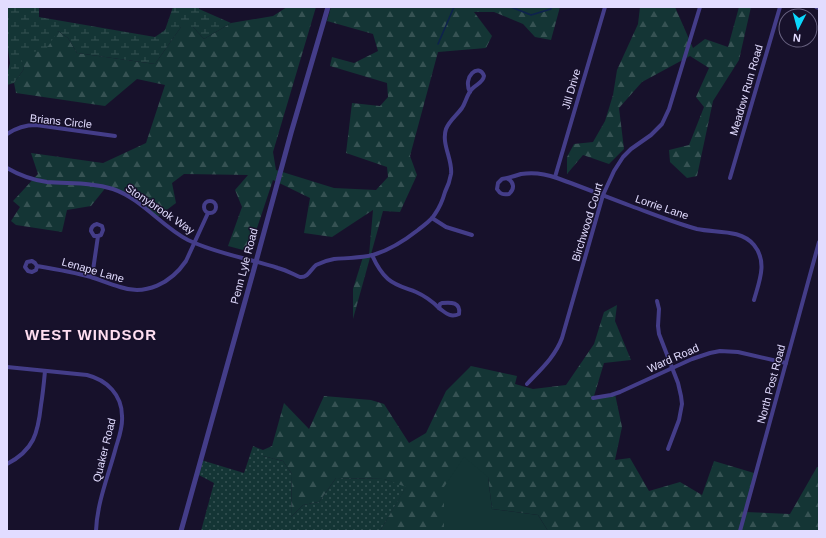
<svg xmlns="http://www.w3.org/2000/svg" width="826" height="538" viewBox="0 0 826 538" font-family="Helvetica,sans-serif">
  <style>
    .grass { fill: url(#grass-dots) }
    .forest { fill: url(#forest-firs) }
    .wetland { fill: url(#wetland-marsh) }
    .park { fill: #143535 }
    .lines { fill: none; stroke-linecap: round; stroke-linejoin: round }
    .stream { stroke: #0e224e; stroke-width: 1.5 }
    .minor { stroke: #443d89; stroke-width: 4 }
    .tertiary { stroke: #443d89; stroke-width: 5 }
    .labels { text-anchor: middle; stroke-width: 3; stroke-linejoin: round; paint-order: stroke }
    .street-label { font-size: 11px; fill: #e2dcff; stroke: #17112b }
    .district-label { font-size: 15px; font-weight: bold; letter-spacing: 1px; fill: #ffdef1; stroke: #17112b }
  </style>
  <defs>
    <pattern id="grass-dots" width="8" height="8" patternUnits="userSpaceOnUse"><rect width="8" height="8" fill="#143535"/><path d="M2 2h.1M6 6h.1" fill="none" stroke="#365253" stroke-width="1.8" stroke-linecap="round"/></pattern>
    <pattern id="forest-firs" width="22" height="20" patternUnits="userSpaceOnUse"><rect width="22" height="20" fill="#143535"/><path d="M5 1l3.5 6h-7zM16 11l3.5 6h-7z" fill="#365253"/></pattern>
    <pattern id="wetland-marsh" width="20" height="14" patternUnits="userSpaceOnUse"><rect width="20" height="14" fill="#143535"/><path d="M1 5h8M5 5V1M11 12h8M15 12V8" fill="none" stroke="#365253"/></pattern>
  </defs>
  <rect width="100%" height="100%" fill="#17112b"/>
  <path class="grass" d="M 253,446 L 263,450 L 263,456 L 283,461 L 292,474 L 291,517 L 303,505 L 319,502 L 336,478 L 384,479 L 407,486 L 380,531 L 201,531 L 214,483 L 197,474 L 201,460 L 244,473 Z"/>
  <g class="forest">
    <path d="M 287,7 L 316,7 L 273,152 L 276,170 L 334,188 L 376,190 L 388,177 L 387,167 L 346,153 L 352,103 L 380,106 L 388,97 L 387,83 L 330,66 L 332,57 L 354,63 L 378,51 L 373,34 L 327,21 L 331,7 L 560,7 L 551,40 L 535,37 L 523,24 L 494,12 L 474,12 L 492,36 L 486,48 L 438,52 L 410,156 L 417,175 L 400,212 L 383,211 L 353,319 L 353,289 L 363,257 L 369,255 L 373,210 L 332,237 L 304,233 L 310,198 L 273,180 L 251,246 L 247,250 L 243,250 L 228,246 L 242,207 L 235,190 L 248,175 L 184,174 L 172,183 L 176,203 L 156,218 L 131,198 L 107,186 L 91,206 L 67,210 L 62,232 L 16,225 L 11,221 L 20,207 L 13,201 L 38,174 L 31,153 L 103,163 L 146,143 L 165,85 L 137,79 L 105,106 L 16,93 L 14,83 L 24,69 L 19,53 L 58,31 L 68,38 L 77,53 L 155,64 L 181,27 L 193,27 L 204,39 L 231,23 L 273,16 Z"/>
    <path d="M 640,7 L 675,7 L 693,48 L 705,39 L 728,47 L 739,7 L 751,7 L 739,60 L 713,101 L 697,176 L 687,178 L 670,162 L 669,150 L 689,145 L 704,107 L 696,97 L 709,68 L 690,56 L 642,82 L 619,108 L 624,149 L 609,164 L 583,155 L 567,174 L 567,157 L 574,144 L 593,142 L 605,121 L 613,95 L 617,70 L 638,24 Z"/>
    <path d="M 617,305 L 615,321 L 631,360 L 604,363 L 594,396 L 615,394 L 622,427 L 615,460 L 630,458 L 649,491 L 680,482 L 702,495 L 714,461 L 754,473 L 745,512 L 790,514 L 817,467 L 819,467 L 819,531 L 548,531 L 538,515 L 492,509 L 488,477 L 444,487 L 444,531 L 380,531 L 406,487 L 384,479 L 336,478 L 319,502 L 303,505 L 291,517 L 292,474 L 283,461 L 263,456 L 263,450 L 272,446 L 284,403 L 309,429 L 324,396 L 371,400 L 384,404 L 409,443 L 426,433 L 446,391 L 471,366 L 517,376 L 515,384 L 533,389 L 566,385 L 594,344 L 604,312 Z"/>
  </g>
  <path class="wetland" d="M 7,7 L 39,7 L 39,17 L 155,37 L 165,30 L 173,7 L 199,7 L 199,9 L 231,23 L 204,39 L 193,27 L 181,27 L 155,64 L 77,53 L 68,38 L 58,31 L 45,51 L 20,53 L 24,69 L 14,83 L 7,85 L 7,74 L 10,63 L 7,42 Z"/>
  <path class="park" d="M 464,457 L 488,477 L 492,509 L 538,515 L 548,531 L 444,531 L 444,487 Z"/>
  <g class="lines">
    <g class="stream">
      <path d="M 511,7 L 531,15 L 551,9 L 551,7"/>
      <path d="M 438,44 L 454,7"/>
    </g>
    <g class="minor">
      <path d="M 816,7 L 819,8"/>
      <path d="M 7,134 C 16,128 25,125 36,125 L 115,136"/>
      <path d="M 7,168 C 19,175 33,180 47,182 C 69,184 91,182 113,189 C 142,199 161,226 188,240 C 217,254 248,258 278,268 C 286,270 293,274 300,277 C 308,278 311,269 316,265 C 322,262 328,260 334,259 C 347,258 360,258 373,255 C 390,250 404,241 418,230 C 424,225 431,221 435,214 C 440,207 443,199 445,192 C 448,186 450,180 451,174 C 453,160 441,144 446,129 C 449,121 457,115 462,108 C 466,102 467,94 472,89 C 476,84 483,83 484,76 C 479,62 462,77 470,92"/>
      <path d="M 555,177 L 605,7"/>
      <path d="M 730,178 L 780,7"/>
      <path d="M 508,179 C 514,182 515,189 509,194 C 503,195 500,194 497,189 L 498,183 L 502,179 C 508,178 515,176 521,174 C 533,172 546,174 557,178 C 582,187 607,197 631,206 C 653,214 675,223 697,229 C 716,233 741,229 754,245 C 768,262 759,282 754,300"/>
      <circle cx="210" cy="207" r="6"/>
      <path d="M 432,218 L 446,227 L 472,235"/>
      <path d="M 372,255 C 376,264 380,272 388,279 C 396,286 406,288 416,292 C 425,296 432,301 439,308"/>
      <path d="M 37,266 L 36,270 L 32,272 L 28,271 L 25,267 L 27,262 L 32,261 L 35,263 L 37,266 C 55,269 73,272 91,277 C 100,280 110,284 120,287 C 146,296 171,283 186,261 L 208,213"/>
      <path d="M 92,277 L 98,236 L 101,235 L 103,230 L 102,226 L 97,224 C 93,225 91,227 91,231 L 94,236 L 98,236"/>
      <path d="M 657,301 L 659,309 L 658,326 L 659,334 L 678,383 L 681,396 L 682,404 L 679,420 L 668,449"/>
      <path d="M 442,303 C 451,302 461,302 459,314 C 450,318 446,313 439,308 L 440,304 Z"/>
      <path d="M 7,367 L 87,375 C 107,380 122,395 122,416 C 123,427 119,437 116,447 C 109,474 97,502 96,531"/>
      <path d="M 527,384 C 540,370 555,357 562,338 L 603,195 L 614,171 L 623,157 L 631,149 L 651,135 L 662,124 L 669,109 L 700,7"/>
      <path d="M 593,398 L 611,395 L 620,392 L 692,359 L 710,353 L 720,351 L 738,352 L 786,363"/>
      <path d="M 7,464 C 34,450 38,433 41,405 C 43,393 44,382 45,371"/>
      <path d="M 740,531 L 819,242"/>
    </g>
    <path class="tertiary" d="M 181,531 L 254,269 L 291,133 L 328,7"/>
  </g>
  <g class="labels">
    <g class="street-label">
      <text transform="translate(571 89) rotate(-74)" y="4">Jill Drive</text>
      <text transform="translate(746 90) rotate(-74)" y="4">Meadow Run Road</text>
      <text transform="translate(61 121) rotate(6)" y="4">Brians Circle</text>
      <text transform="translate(662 207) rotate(19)" y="4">Lorrie Lane</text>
      <text transform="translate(160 209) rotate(34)" y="4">Stonybrook Way</text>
      <text transform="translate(587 222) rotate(-73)" y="4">Birchwood Court</text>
      <text transform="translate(244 266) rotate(-75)" y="4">Penn Lyle Road</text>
      <text transform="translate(93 270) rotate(16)" y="4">Lenape Lane</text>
      <text transform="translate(673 358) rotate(-24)" y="4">Ward Road</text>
      <text transform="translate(771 384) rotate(-75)" y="4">North Post Road</text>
      <text transform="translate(104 450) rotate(-76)" y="4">Quaker Road</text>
    </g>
    <g class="district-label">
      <text x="91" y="340">WEST WINDSOR</text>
    </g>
  </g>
  <rect width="826" height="538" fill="none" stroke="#e2dcff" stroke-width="16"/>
  <g transform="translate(798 28) rotate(186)"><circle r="19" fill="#17112b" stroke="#686280"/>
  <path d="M0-3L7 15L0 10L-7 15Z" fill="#0bd7fc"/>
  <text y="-6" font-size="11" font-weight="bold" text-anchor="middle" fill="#e2dcff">N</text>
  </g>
</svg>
